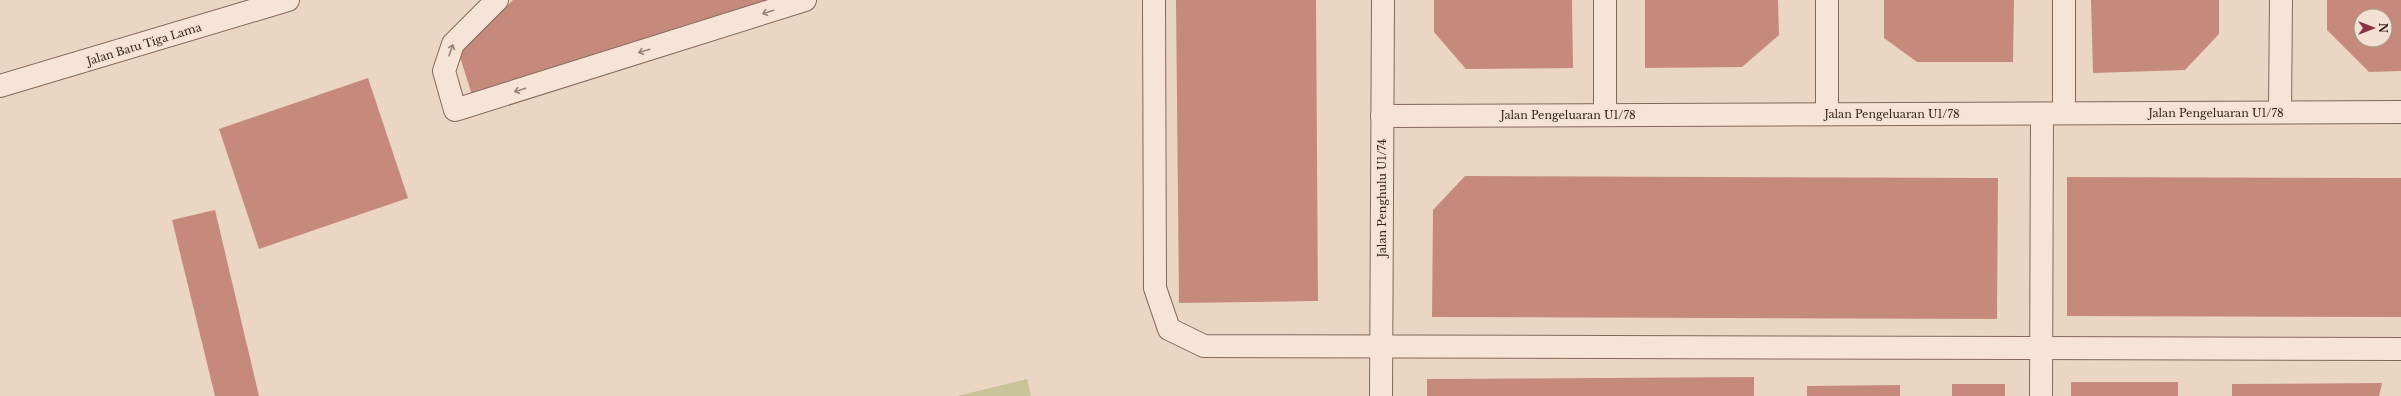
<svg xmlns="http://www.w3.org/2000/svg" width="2401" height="396" viewBox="0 0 2401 396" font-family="'Libre Baskerville',serif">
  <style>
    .green { fill: #c8c398 }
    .building { fill: #c68a7c; fill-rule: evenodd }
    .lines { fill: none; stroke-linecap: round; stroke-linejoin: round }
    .minor-casing { stroke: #84685c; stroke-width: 24 }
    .minor { stroke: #f6e5d6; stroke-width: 22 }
    .oneway { stroke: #96847a }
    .labels { text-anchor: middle; stroke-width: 3.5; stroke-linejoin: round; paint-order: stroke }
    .street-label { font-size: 11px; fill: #35241e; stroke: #f3e2d3 }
  </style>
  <rect width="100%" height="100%" fill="#ebd6c4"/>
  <path class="green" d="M 1027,379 L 1031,396 L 957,396 Z"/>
  <g class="building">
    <path d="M 513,0 L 773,0 L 473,98 L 459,54 Z"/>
    <path d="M 1176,0 L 1316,0 L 1318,301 L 1179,303 Z"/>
    <path d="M 1434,0 L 1572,0 L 1573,68 L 1466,69 L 1434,32 Z"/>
    <path d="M 1645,0 L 1778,0 L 1779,35 L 1742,67 L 1645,68 Z"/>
    <path d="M 1884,0 L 2014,0 L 2013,62 L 1917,62 L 1884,38 Z"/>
    <path d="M 2091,0 L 2219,0 L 2219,34 L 2185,70 L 2093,73 Z"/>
    <path d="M 2327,0 L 2401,0 L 2401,71 L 2369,72 L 2327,30 ZM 2361,16 L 2385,16 L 2385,40 L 2361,40 Z"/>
    <path d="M 368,78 L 408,198 L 259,249 L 219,129 Z"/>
    <path d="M 1465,176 L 1998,178 L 1997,319 L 1432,317 L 1433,210 Z"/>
    <path d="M 2067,177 L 2401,178 L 2401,317 L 2067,316 Z"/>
    <path d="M 215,210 L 259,396 L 215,396 L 172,220 Z"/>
    <path d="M 1754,377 L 1754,396 L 1427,396 L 1427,379 Z"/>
    <rect x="2071" y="382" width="107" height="14"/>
    <path d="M 2382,383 L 2379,396 L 2232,396 L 2232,384 Z"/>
    <rect x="1952" y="384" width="53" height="12"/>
    <path d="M 1900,385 L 1900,396 L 1807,396 L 1807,386 Z"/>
  </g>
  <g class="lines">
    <defs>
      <g id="minor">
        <path d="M 497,0 L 453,44 L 444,71 L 455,110 L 805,0"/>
        <path d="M 1154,0 L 1155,288 L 1169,329 L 1204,346 L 2401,349"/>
        <path d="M 0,86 L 288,0"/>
        <path d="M 2280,112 L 2281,0"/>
        <path d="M 2064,113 L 2064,0"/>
        <path d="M 1827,114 L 1827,0"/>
        <path d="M 1605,115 L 1605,0"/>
        <path d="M 1382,116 L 2401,112"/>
        <path d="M 1381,396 L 1383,0"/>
        <path d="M 2041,396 L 2042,114"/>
      </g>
    </defs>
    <use href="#minor" class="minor-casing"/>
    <use href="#minor" class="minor"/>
  </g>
  <defs><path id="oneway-shaft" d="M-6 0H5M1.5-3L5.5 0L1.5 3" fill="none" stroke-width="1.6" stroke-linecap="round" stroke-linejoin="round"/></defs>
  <g class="oneway">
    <use href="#oneway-shaft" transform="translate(768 12) rotate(163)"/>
    <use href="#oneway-shaft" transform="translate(451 50) rotate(-71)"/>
    <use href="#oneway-shaft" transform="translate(644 51) rotate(163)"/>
    <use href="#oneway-shaft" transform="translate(520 90) rotate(163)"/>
  </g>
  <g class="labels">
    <g class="street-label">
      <text transform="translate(144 44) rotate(-17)" y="4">Jalan Batu Tiga Lama</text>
      <text x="2216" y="117">Jalan Pengeluaran U1/78</text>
      <text x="1892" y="118">Jalan Pengeluaran U1/78</text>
      <text x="1568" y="119">Jalan Pengeluaran U1/78</text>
      <text transform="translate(1382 198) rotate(-90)" y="4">Jalan Penghulu U1/74</text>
    </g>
  </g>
  <g transform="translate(2373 28) rotate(90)"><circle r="19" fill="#f3e2d3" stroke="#a7968b"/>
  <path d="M0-3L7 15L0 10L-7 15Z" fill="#8e3046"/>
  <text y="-6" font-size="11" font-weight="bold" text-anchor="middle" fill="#35241e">N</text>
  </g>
</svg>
